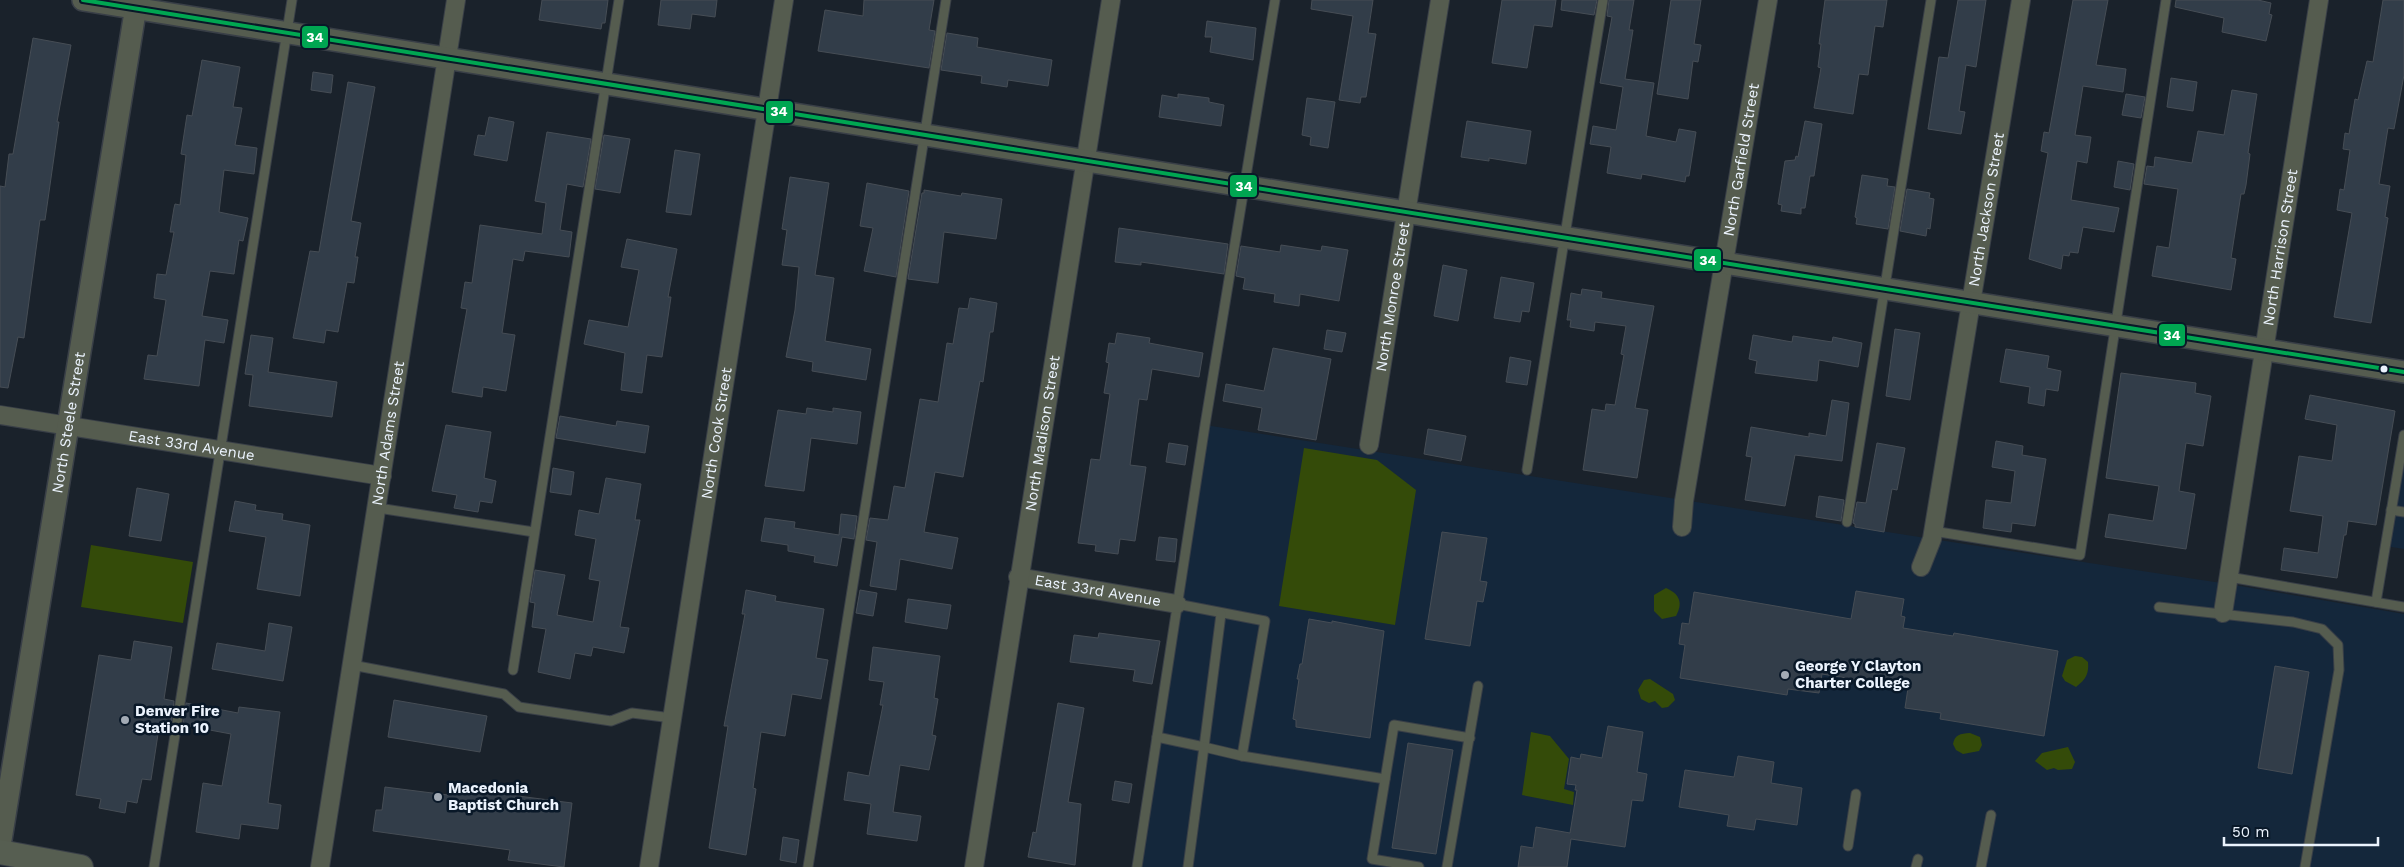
<svg xmlns="http://www.w3.org/2000/svg" width="2404" height="867" viewBox="0 0 2404 867" font-family="'Work Sans',sans-serif">
  <style>
    .built { fill: #14273b }
    .green { fill: #344b09 }
    .building { fill: #323d49; stroke: #464d55 }
    .lines { fill: none; stroke-linecap: round; stroke-linejoin: round }
    .service-casing { stroke: #393f47; stroke-width: 11 }
    .minor-casing { stroke: #393f47; stroke-width: 20 }
    .tertiary-casing { stroke: #393f47; stroke-width: 24 }
    .secondary-casing { stroke: #393f47; stroke-width: 26 }
    .service { stroke: #555c4f; stroke-width: 9 }
    .minor { stroke: #555c4f; stroke-width: 18 }
    .tertiary { stroke: #555c4f; stroke-width: 21 }
    .secondary { stroke: #565e51; stroke-width: 24 }
    .bus-1-casing { stroke: #091828; stroke-width: 8 }
    .bus-1 { stroke: #00a651; stroke-width: 4 }
    .bus-dot { fill: #ebf3fd; stroke: #091828; stroke-width: 2 }
    .poi-dot { fill: #a2aab4; stroke: #091828; stroke-width: 2 }
    .labels { text-anchor: middle; stroke-width: 5; stroke-linejoin: round; paint-order: stroke }
    .street-label { font-size: 15px; fill: #ebf3fd; stroke: #091828 }
    .poi-label { font-size: 15px; font-weight: bold; fill: #ebf3fd; stroke: #091828; text-anchor: start }
    .line-badge { stroke: #091828; stroke-width: 2 }
    .badge-label { font-size: 14px; text-anchor: middle; font-weight: bold; fill: #fff }
  </style>
  <rect width="100%" height="100%" fill="#1a222b"/>
  <g class="built">
    <path d="M 1205,425 L 1932,539 L 2228,584 L 2404,614 L 2404,867 L 1137,867 Z"/>
    <path d="M 2404,435 L 2404,549 L 2385,546 Z"/>
  </g>
  <g class="green">
    <path d="M 1304,448 L 1377,460 L 1416,490 L 1395,625 L 1279,606 Z"/>
    <path d="M 91,545 L 193,562 L 183,623 L 81,607 Z"/>
    <path d="M 1666,588 C 1680,594 1683,603 1676,616 L 1662,619 L 1654,611 L 1654,595 Z"/>
    <path d="M 2075,656 L 2082,657 L 2088,662 C 2089,674 2086,679 2076,687 L 2065,681 L 2062,676 L 2067,660 Z"/>
    <path d="M 1650,679 L 1673,694 L 1675,700 L 1668,707 L 1662,708 L 1655,701 L 1649,703 L 1641,699 L 1638,690 L 1644,680 Z"/>
    <path d="M 1531,732 L 1550,736 L 1569,759 L 1564,789 L 1574,792 L 1573,805 L 1522,795 Z"/>
    <path d="M 1970,733 L 1980,737 L 1982,745 L 1979,751 L 1963,754 L 1956,750 L 1953,744 C 1955,734 1960,734 1970,733 Z"/>
    <path d="M 2068,747 L 2075,762 L 2072,769 L 2058,770 L 2054,768 L 2047,770 L 2035,761 L 2042,753 Z"/>
  </g>
  <g class="building">
    <path d="M 542,0 L 608,0 L 605,23 L 602,23 L 601,29 L 539,20 Z"/>
    <path d="M 661,0 L 717,0 L 715,17 L 692,14 L 690,29 L 658,25 Z"/>
    <path d="M 864,0 L 934,0 L 929,30 L 935,31 L 929,68 L 818,51 L 825,10 L 863,16 Z"/>
    <path d="M 1312,0 L 1373,0 L 1368,33 L 1376,34 L 1366,97 L 1361,97 L 1360,103 L 1339,100 L 1353,16 L 1311,9 Z"/>
    <path d="M 1502,0 L 1556,0 L 1552,27 L 1534,25 L 1527,68 L 1492,63 Z"/>
    <path d="M 1562,0 L 1597,0 L 1594,15 L 1561,10 Z"/>
    <path d="M 1609,0 L 1634,0 L 1629,30 L 1633,30 L 1625,79 L 1654,83 L 1646,136 L 1676,142 L 1679,129 L 1696,132 L 1689,176 L 1686,176 L 1685,182 L 1642,174 L 1641,179 L 1607,173 L 1611,147 L 1590,144 L 1593,126 L 1616,130 L 1623,87 L 1600,83 L 1612,17 L 1607,16 Z"/>
    <path d="M 1671,0 L 1701,0 L 1694,44 L 1701,45 L 1698,62 L 1693,61 L 1688,99 L 1657,94 Z"/>
    <path d="M 1825,0 L 1887,0 L 1883,27 L 1875,26 L 1868,75 L 1859,74 L 1853,114 L 1814,108 L 1821,68 L 1818,67 L 1821,44 L 1819,44 Z"/>
    <path d="M 1958,0 L 1986,0 L 1976,67 L 1966,65 L 1959,111 L 1965,112 L 1961,134 L 1928,129 L 1939,57 L 1948,58 Z"/>
    <path d="M 2073,0 L 2108,0 L 2096,65 L 2126,69 L 2123,92 L 2083,86 L 2075,135 L 2091,137 L 2087,163 L 2077,161 L 2071,200 L 2119,208 L 2114,232 L 2083,227 L 2078,253 L 2070,252 L 2069,256 L 2063,255 L 2061,269 L 2029,259 L 2048,153 L 2041,151 L 2044,132 L 2049,133 Z"/>
    <path d="M 2176,0 L 2258,0 L 2271,3 L 2269,14 L 2272,15 L 2266,41 L 2222,32 L 2224,18 L 2175,7 Z"/>
    <path d="M 2383,0 L 2404,0 L 2404,75 L 2394,129 L 2388,128 L 2379,184 L 2390,186 L 2385,217 L 2388,218 L 2371,323 L 2334,317 L 2352,213 L 2337,210 L 2340,189 L 2344,190 L 2350,150 L 2343,149 L 2345,133 L 2349,134 L 2355,99 L 2358,100 L 2367,61 L 2373,62 Z"/>
    <path d="M 1207,21 L 1256,28 L 1253,60 L 1210,52 L 1212,37 L 1205,37 Z"/>
    <path d="M 947,33 L 978,38 L 977,47 L 1052,60 L 1048,86 L 1008,80 L 1007,87 L 981,83 L 982,76 L 941,70 Z"/>
    <path d="M 33,38 L 71,45 L 57,122 L 59,122 L 45,220 L 40,220 L 24,338 L 18,337 L 8,388 L 0,387 L 0,186 L 5,187 L 9,154 L 13,154 Z"/>
    <path d="M 202,60 L 240,67 L 233,107 L 242,108 L 235,145 L 257,148 L 254,174 L 224,170 L 219,212 L 248,218 L 243,241 L 239,240 L 234,274 L 210,271 L 202,316 L 228,320 L 224,343 L 205,340 L 199,386 L 144,379 L 148,355 L 157,356 L 166,300 L 154,298 L 157,274 L 166,275 L 174,232 L 170,232 L 174,208 L 175,204 L 180,205 L 186,155 L 181,154 L 187,115 L 192,116 Z"/>
    <path d="M 313,72 L 333,75 L 331,93 L 311,90 Z"/>
    <path d="M 2171,78 L 2197,82 L 2193,111 L 2167,107 Z"/>
    <path d="M 348,82 L 375,87 L 351,221 L 361,223 L 355,257 L 358,257 L 354,283 L 347,282 L 338,332 L 326,330 L 324,343 L 293,338 L 310,251 L 319,252 Z"/>
    <path d="M 2232,90 L 2257,94 L 2248,153 L 2250,154 L 2246,185 L 2244,194 L 2241,194 L 2231,258 L 2236,259 L 2231,290 L 2152,276 L 2157,246 L 2169,248 L 2178,189 L 2144,184 L 2147,166 L 2154,167 L 2155,157 L 2192,163 L 2198,131 L 2224,135 Z"/>
    <path d="M 1178,94 L 1209,98 L 1209,102 L 1224,105 L 1221,126 L 1159,117 L 1162,95 L 1178,98 Z"/>
    <path d="M 2126,94 L 2145,97 L 2141,118 L 2122,115 Z"/>
    <path d="M 1307,98 L 1335,102 L 1328,148 L 1310,145 L 1311,137 L 1302,135 Z"/>
    <path d="M 489,117 L 514,122 L 507,161 L 474,155 L 478,135 L 485,136 Z"/>
    <path d="M 1467,121 L 1531,131 L 1526,164 L 1489,158 L 1489,161 L 1461,157 Z"/>
    <path d="M 1805,121 L 1822,124 L 1814,176 L 1810,176 L 1805,208 L 1801,208 L 1801,214 L 1781,211 L 1782,205 L 1778,204 L 1785,161 L 1795,160 L 1796,156 L 1798,157 Z"/>
    <path d="M 547,132 L 591,139 L 583,187 L 567,184 L 560,230 L 572,232 L 569,257 L 525,251 L 523,261 L 513,259 L 502,333 L 515,335 L 506,391 L 483,387 L 482,397 L 452,392 L 467,309 L 461,308 L 465,282 L 472,283 L 480,225 L 542,234 L 546,203 L 535,201 Z"/>
    <path d="M 604,135 L 630,139 L 620,193 L 595,189 Z"/>
    <path d="M 675,150 L 700,154 L 691,215 L 666,212 Z"/>
    <path d="M 2118,161 L 2134,164 L 2130,190 L 2114,187 Z"/>
    <path d="M 1862,175 L 1888,179 L 1887,186 L 1895,187 L 1888,229 L 1856,224 L 1857,218 L 1855,217 Z"/>
    <path d="M 790,177 L 829,183 L 815,275 L 834,278 L 825,341 L 871,349 L 866,380 L 812,371 L 813,362 L 786,357 L 795,310 L 799,267 L 782,265 L 787,230 L 782,229 Z"/>
    <path d="M 867,183 L 909,191 L 896,277 L 864,271 L 873,228 L 860,226 Z"/>
    <path d="M 1907,189 L 1930,193 L 1929,198 L 1934,199 L 1930,229 L 1927,228 L 1926,236 L 1900,231 Z"/>
    <path d="M 924,190 L 961,196 L 962,193 L 1002,199 L 996,239 L 944,232 L 938,283 L 908,279 L 922,193 L 924,193 Z"/>
    <path d="M 1119,228 L 1228,244 L 1224,274 L 1141,262 L 1141,265 L 1115,262 Z"/>
    <path d="M 627,239 L 677,249 L 668,297 L 671,297 L 662,357 L 647,355 L 642,393 L 621,390 L 625,353 L 584,344 L 589,320 L 628,327 L 639,270 L 621,267 Z"/>
    <path d="M 1281,245 L 1321,251 L 1322,246 L 1348,250 L 1339,301 L 1300,294 L 1299,306 L 1274,302 L 1275,294 L 1243,289 L 1245,278 L 1236,276 L 1241,246 L 1280,252 Z"/>
    <path d="M 1443,265 L 1467,270 L 1458,321 L 1434,316 Z"/>
    <path d="M 1501,277 L 1534,283 L 1529,312 L 1522,311 L 1520,322 L 1494,318 Z"/>
    <path d="M 1582,289 L 1602,292 L 1601,298 L 1654,306 L 1635,408 L 1648,410 L 1637,478 L 1583,470 L 1592,409 L 1605,411 L 1606,404 L 1615,405 L 1624,355 L 1621,354 L 1626,326 L 1595,322 L 1594,331 L 1570,327 L 1571,320 L 1567,320 L 1571,293 L 1581,295 Z"/>
    <path d="M 970,298 L 997,303 L 993,332 L 990,332 L 983,382 L 980,381 L 963,477 L 935,472 L 924,532 L 958,538 L 952,569 L 900,559 L 896,590 L 870,586 L 877,542 L 866,540 L 870,518 L 888,520 L 894,486 L 905,488 L 920,399 L 938,402 L 947,343 L 953,344 L 959,308 L 968,309 Z"/>
    <path d="M 1895,329 L 1920,333 L 1910,400 L 1886,396 Z"/>
    <path d="M 1327,330 L 1346,333 L 1342,352 L 1324,349 Z"/>
    <path d="M 1117,333 L 1150,338 L 1149,343 L 1203,353 L 1199,377 L 1152,369 L 1147,400 L 1139,399 L 1130,465 L 1146,467 L 1135,541 L 1120,539 L 1118,554 L 1095,551 L 1096,545 L 1078,543 L 1091,459 L 1100,460 L 1110,394 L 1104,393 L 1109,363 L 1106,362 L 1109,343 L 1115,344 Z"/>
    <path d="M 251,335 L 273,338 L 268,372 L 337,382 L 332,417 L 249,406 L 253,375 L 245,374 Z"/>
    <path d="M 1753,335 L 1792,342 L 1793,336 L 1832,342 L 1833,337 L 1862,343 L 1858,367 L 1819,360 L 1817,381 L 1755,373 L 1757,361 L 1749,359 Z"/>
    <path d="M 1273,348 L 1331,359 L 1316,440 L 1258,430 L 1262,408 L 1223,401 L 1226,384 L 1264,391 Z"/>
    <path d="M 2006,349 L 2049,356 L 2047,368 L 2061,371 L 2058,391 L 2046,389 L 2044,406 L 2028,403 L 2030,387 L 2000,382 Z"/>
    <path d="M 1510,357 L 1531,361 L 1527,385 L 1506,382 Z"/>
    <path d="M 2121,373 L 2196,383 L 2195,393 L 2211,396 L 2203,446 L 2186,443 L 2179,491 L 2195,494 L 2186,549 L 2105,537 L 2109,514 L 2153,521 L 2159,486 L 2106,478 Z"/>
    <path d="M 2310,395 L 2395,411 L 2376,525 L 2348,521 L 2346,535 L 2344,535 L 2337,578 L 2281,570 L 2284,548 L 2318,553 L 2323,516 L 2290,511 L 2294,487 L 2299,456 L 2332,461 L 2337,425 L 2305,419 Z"/>
    <path d="M 1832,400 L 1849,403 L 1842,461 L 1795,455 L 1785,506 L 1745,500 L 1752,457 L 1746,456 L 1751,427 L 1809,437 L 1809,433 L 1826,436 Z"/>
    <path d="M 807,408 L 833,412 L 833,408 L 861,412 L 857,444 L 811,438 L 804,491 L 765,486 L 778,410 L 806,414 Z"/>
    <path d="M 560,416 L 616,426 L 617,421 L 649,426 L 645,453 L 556,438 Z"/>
    <path d="M 446,425 L 491,432 L 484,478 L 496,481 L 492,503 L 480,501 L 478,512 L 454,508 L 457,495 L 432,491 Z"/>
    <path d="M 1428,429 L 1466,436 L 1461,461 L 1424,454 Z"/>
    <path d="M 1996,441 L 2023,446 L 2022,455 L 2046,459 L 2035,526 L 2012,523 L 2011,532 L 1983,528 L 1986,500 L 2011,503 L 2015,471 L 1992,467 Z"/>
    <path d="M 1169,443 L 1188,446 L 1185,465 L 1166,462 Z"/>
    <path d="M 1877,443 L 1905,448 L 1897,490 L 1892,489 L 1884,532 L 1855,527 L 1855,524 L 1853,523 L 1857,502 L 1866,503 Z"/>
    <path d="M 553,468 L 574,472 L 571,495 L 550,492 Z"/>
    <path d="M 606,478 L 641,484 L 635,520 L 640,520 L 620,627 L 629,628 L 624,653 L 593,647 L 591,656 L 575,653 L 570,679 L 538,672 L 546,629 L 532,627 L 535,603 L 530,602 L 535,570 L 565,575 L 557,615 L 593,622 L 600,581 L 589,579 L 596,539 L 575,535 L 579,510 L 599,514 Z"/>
    <path d="M 137,488 L 169,494 L 161,541 L 129,536 Z"/>
    <path d="M 1819,496 L 1844,500 L 1841,521 L 1816,517 Z"/>
    <path d="M 235,501 L 256,505 L 255,510 L 283,514 L 282,520 L 310,525 L 300,596 L 257,589 L 266,537 L 229,531 Z"/>
    <path d="M 841,514 L 857,516 L 854,539 L 842,537 L 837,566 L 814,562 L 815,556 L 788,551 L 788,545 L 761,541 L 765,518 L 795,522 L 794,528 L 839,535 Z"/>
    <path d="M 1442,532 L 1487,538 L 1480,581 L 1487,582 L 1483,602 L 1477,601 L 1470,646 L 1425,639 Z"/>
    <path d="M 1159,537 L 1177,539 L 1175,562 L 1156,560 Z"/>
    <path d="M 746,590 L 776,596 L 775,601 L 824,609 L 816,658 L 828,660 L 821,699 L 792,694 L 785,736 L 761,732 L 753,788 L 756,789 L 746,855 L 709,848 L 728,726 L 724,726 L 745,614 L 742,614 Z"/>
    <path d="M 860,590 L 877,593 L 873,616 L 856,613 Z"/>
    <path d="M 1856,591 L 1904,599 L 1901,616 L 1905,617 L 1903,628 L 1953,636 L 1954,633 L 2058,651 L 2044,736 L 1940,719 L 1941,713 L 1905,708 L 1908,688 L 1822,674 L 1819,693 L 1788,689 L 1787,695 L 1680,678 L 1685,645 L 1679,644 L 1682,623 L 1689,624 L 1694,592 L 1851,619 Z"/>
    <path d="M 908,599 L 951,605 L 947,629 L 905,622 Z"/>
    <path d="M 1309,619 L 1332,623 L 1332,621 L 1384,631 L 1370,738 L 1296,727 L 1296,720 L 1293,719 L 1299,679 L 1297,679 L 1300,664 L 1302,664 Z"/>
    <path d="M 269,623 L 292,627 L 283,681 L 212,669 L 217,643 L 265,651 Z"/>
    <path d="M 1099,633 L 1160,641 L 1152,684 L 1133,681 L 1135,670 L 1070,662 L 1074,635 L 1098,638 Z"/>
    <path d="M 134,641 L 172,647 L 164,699 L 174,701 L 171,723 L 160,721 L 151,780 L 142,779 L 137,803 L 127,801 L 125,813 L 99,808 L 101,799 L 76,795 L 99,655 L 131,660 Z"/>
    <path d="M 873,647 L 940,656 L 934,698 L 938,699 L 932,735 L 936,736 L 929,770 L 900,765 L 893,812 L 921,816 L 917,841 L 867,834 L 871,804 L 844,800 L 848,772 L 869,776 L 883,705 L 880,705 L 884,682 L 869,680 Z"/>
    <path d="M 2275,666 L 2309,672 L 2292,774 L 2258,768 Z"/>
    <path d="M 394,700 L 487,716 L 480,752 L 388,737 Z"/>
    <path d="M 186,703 L 238,713 L 239,707 L 280,712 L 268,803 L 281,805 L 278,829 L 241,824 L 239,839 L 196,832 L 203,783 L 222,786 L 231,734 L 183,725 Z"/>
    <path d="M 1058,703 L 1084,708 L 1068,802 L 1081,804 L 1075,865 L 1028,857 L 1033,832 L 1036,833 Z"/>
    <path d="M 1608,726 L 1643,732 L 1637,772 L 1647,774 L 1643,801 L 1632,800 L 1625,847 L 1571,839 L 1567,867 L 1518,867 L 1521,846 L 1533,848 L 1536,827 L 1570,833 L 1577,790 L 1575,790 L 1576,785 L 1567,784 L 1571,757 L 1580,759 L 1581,754 L 1602,758 Z"/>
    <path d="M 1408,743 L 1453,750 L 1436,854 L 1392,848 Z"/>
    <path d="M 1738,756 L 1774,762 L 1771,783 L 1802,788 L 1797,825 L 1756,819 L 1754,830 L 1727,826 L 1729,815 L 1679,807 L 1685,770 L 1734,777 Z"/>
    <path d="M 1115,781 L 1132,784 L 1129,803 L 1112,800 Z"/>
    <path d="M 385,787 L 448,795 L 449,787 L 572,803 L 564,867 L 508,860 L 510,850 L 373,831 L 376,810 L 382,810 Z"/>
    <path d="M 783,837 L 799,840 L 796,863 L 780,860 Z"/>
  </g>
  <g class="lines">
    <defs>
      <g id="service">
        <path d="M 1527,470 L 1603,0"/>
        <path d="M 378,508 L 534,532"/>
        <path d="M 2391,510 L 2404,512"/>
        <path d="M 1847,522 L 1931,0"/>
        <path d="M 1933,531 L 2080,555 L 2166,0"/>
        <path d="M 2229,577 L 2404,607"/>
        <path d="M 2376,602 L 2404,435"/>
        <path d="M 1177,604 L 1265,621 L 1242,756"/>
        <path d="M 2159,607 L 2293,622 L 2322,629 L 2338,645 L 2339,670 L 2305,867"/>
        <path d="M 1221,614 L 1204,747 L 1242,756 L 1385,779"/>
        <path d="M 352,665 L 504,694 L 519,707 L 611,721 L 632,713 L 672,718"/>
        <path d="M 513,670 L 619,0"/>
        <path d="M 1157,737 L 1204,747 L 1188,867"/>
        <path d="M 1848,846 L 1856,794"/>
        <path d="M 154,867 L 292,0"/>
        <path d="M 808,867 L 946,0"/>
        <path d="M 1137,867 L 1205,425 L 1275,0"/>
        <path d="M 1419,867 L 1372,859 L 1394,725 L 1470,738"/>
        <path d="M 1447,867 L 1478,686"/>
        <path d="M 1916,867 L 1918,859"/>
        <path d="M 1981,867 L 1991,815"/>
      </g>
      <g id="minor">
        <path id="s1" d="M 0,415 L 382,476"/>
        <path id="s2" d="M 1369,445 L 1440,0"/>
        <path id="s3" d="M 1682,527 L 1684,501 L 1768,0"/>
        <path id="s4" d="M 1921,567 L 1932,539 L 2021,0"/>
        <path id="s5" d="M 1018,577 L 1177,604"/>
        <path id="s6" d="M 2223,613 L 2319,0"/>
        <path id="s7" d="M 320,867 L 456,0"/>
        <path id="s8" d="M 649,867 L 784,0"/>
        <path id="s9" d="M 974,867 L 1111,0"/>
      </g>
      <g id="tertiary">
        <path d="M 83,0 L 2404,372"/>
        <path id="s10" d="M 0,846 L 137,0"/>
      </g>
      <path id="secondary" d="M 0,852 L 81,867"/>
    </defs>
    <use href="#service" class="service-casing"/>
    <use href="#minor" class="minor-casing"/>
    <use href="#tertiary" class="tertiary-casing"/>
    <use href="#secondary" class="secondary-casing"/>
    <use href="#service" class="service"/>
    <use href="#minor" class="minor"/>
    <use href="#tertiary" class="tertiary"/>
    <use href="#secondary" class="secondary"/>
    <defs>
      <path id="bus-1" d="M 83,0 L 2404,372"/>
    </defs>
    <use href="#bus-1" class="bus-1-casing"/>
    <use href="#bus-1" class="bus-1"/>
  </g>
  <circle class="bus-dot" cx="2384" cy="369" r="4.5"/>
  <g class="poi-dot">
    <circle cx="1785" cy="675" r="5"/>
    <circle cx="125" cy="720" r="5"/>
    <circle cx="438" cy="797" r="5"/>
  </g>
  <g class="labels">
    <g class="street-label">
      <text dy="5" stroke="none"><textPath href="#s3" startOffset="372">North Garfield Street</textPath></text>
      <text dy="5" stroke="none"><textPath href="#s4" startOffset="364">North Jackson Street</textPath></text>
      <text dy="5" stroke="none"><textPath href="#s6" startOffset="370">North Harrison Street</textPath></text>
      <text dy="5" stroke="none"><textPath href="#s2" startOffset="150">North Monroe Street</textPath></text>
      <text dy="5" stroke="none"><textPath href="#s10" startOffset="429">North Steele Street</textPath></text>
      <text dy="5" stroke="none"><textPath href="#s8" startOffset="439">North Cook Street</textPath></text>
      <text dy="5" stroke="none"><textPath href="#s9" startOffset="439">North Madison Street</textPath></text>
      <text dy="5" stroke="none"><textPath href="#s7" startOffset="439">North Adams Street</textPath></text>
      <text dy="5" stroke="none"><textPath href="#s1" startOffset="194">East 33rd Avenue</textPath></text>
      <text dy="5" stroke="none"><textPath href="#s5" startOffset="81">East 33rd Avenue</textPath></text>
    </g>
    <g class="poi-label">
      <text x="1795" y="671">George Y Clayton<tspan x="1795" dy="17">Charter College</tspan></text>
      <text x="135" y="716">Denver Fire<tspan x="135" dy="17">Station 10</tspan></text>
      <text x="448" y="793">Macedonia<tspan x="448" dy="17">Baptist Church</tspan></text>
    </g>
  </g>
  <g class="line-badge">
    <rect x="301" y="25" width="28" height="24" rx="5" fill="#00a651"/>
    <rect x="765" y="100" width="29" height="24" rx="5" fill="#00a651"/>
    <rect x="1229" y="174" width="29" height="24" rx="5" fill="#00a651"/>
    <rect x="1693" y="248" width="29" height="24" rx="5" fill="#00a651"/>
    <rect x="2158" y="323" width="28" height="24" rx="5" fill="#00a651"/>
  </g>
  <g class="badge-label">
    <text x="315" y="42">34</text>
    <text x="779" y="116">34</text>
    <text x="1244" y="191">34</text>
    <text x="1708" y="265">34</text>
    <text x="2172" y="340">34</text>
  </g>
  <path d="M2224 837v8h154v-8" fill="none" stroke="#ebf3fd" stroke-width="2.5"/>
  <text x="2232" y="837" font-size="15" fill="#ebf3fd" stroke="#091828" stroke-width="4" paint-order="stroke">50 m</text>
</svg>
